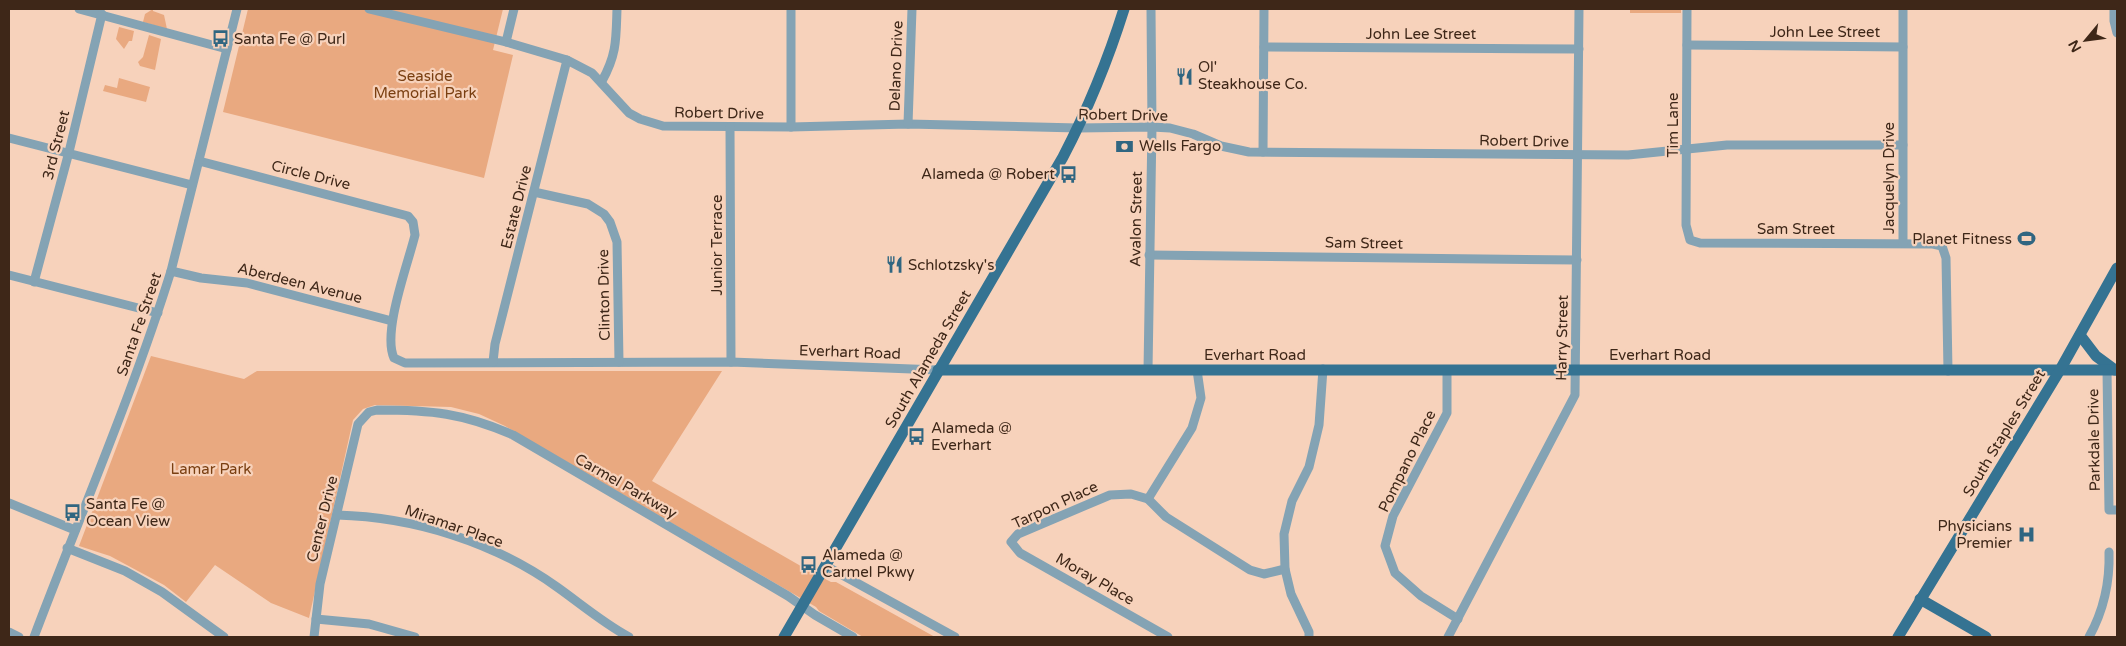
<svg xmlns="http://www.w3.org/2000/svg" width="2126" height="646" viewBox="0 0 2126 646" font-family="'Varela Round',sans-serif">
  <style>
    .green { fill: #e9a980 }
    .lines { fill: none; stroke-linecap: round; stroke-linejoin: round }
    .minor { stroke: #84a3b4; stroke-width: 9 }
    .major { stroke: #357392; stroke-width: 11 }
    .labels { text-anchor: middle; stroke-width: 4.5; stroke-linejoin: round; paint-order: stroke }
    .street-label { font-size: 15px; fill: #3e2718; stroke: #f7d2bb }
    .poi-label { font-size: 15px; fill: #3e2718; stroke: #f7d2bb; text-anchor: start }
    .park-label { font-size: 15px; fill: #7a3f11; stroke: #f7d2bb }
  </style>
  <rect width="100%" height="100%" fill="#f7d2bb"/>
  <g class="green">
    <path d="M 153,9 L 153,11 L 164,15 L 167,29 L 143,22 L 145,14 Z"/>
    <path d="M 248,9 L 503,9 L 493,50 L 513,55 L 484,178 L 223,112 Z"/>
    <rect x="1630" y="9" width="51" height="4"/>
    <path d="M 119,27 L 134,31 L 132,41 L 129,41 L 124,49 L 116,39 Z"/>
    <path d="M 149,35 L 161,39 L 155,70 L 140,66 L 138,62 L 143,57 Z"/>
    <path d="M 119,78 L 150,87 L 146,102 L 103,91 L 105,85 L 117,88 Z"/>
    <path d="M 151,356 L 244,379 L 257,371 L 722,371 L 652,481 L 806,569 L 831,582 L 836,582 L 935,637 L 863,637 L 819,611 L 816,607 L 505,426 L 479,414 L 451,407 L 375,405 L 363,409 L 353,420 L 309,618 L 271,603 L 215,565 L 186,602 L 164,585 L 110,556 L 79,546 Z"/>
  </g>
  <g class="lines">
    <g class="minor">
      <path d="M 79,9 L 227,49"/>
      <path d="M 369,9 L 506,42 L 567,60 L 592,73 L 629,113 L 640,119 L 663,126 L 791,127 L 908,124 L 1078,128 L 1152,127 L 1170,128 L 1193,134 L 1221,146 L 1249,152 L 1628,155 L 1727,145 L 1903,145"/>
      <path d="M 1687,9 L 1686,225 L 1690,240 L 1700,243 L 1933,244 L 1942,246 L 1946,258 L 1948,371"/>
      <path d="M 1903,9 L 1903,243"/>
      <path d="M 2114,9 L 2114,21 L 2117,33"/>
      <path d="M 506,42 L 514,9"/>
      <path d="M 1687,45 L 1903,47"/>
      <path d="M 1264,47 L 1579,49"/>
      <path d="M 602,81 C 617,54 616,39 617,9"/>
      <path d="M 908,124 L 912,9"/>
      <path d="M 730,127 L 731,362"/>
      <path d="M 791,127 L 791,9"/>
      <path d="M 9,138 L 192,185"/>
      <path d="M 1263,152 L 1264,9"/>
      <path d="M 199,161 L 408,216 L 413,222 L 415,235 C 408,264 382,332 394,358 L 405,363 L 731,362 L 938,370"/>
      <path d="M 534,192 L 588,204 L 604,214 L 610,222 L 617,242 L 619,362"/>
      <path d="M 1149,255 L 1577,260"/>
      <path d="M 171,271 L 201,278 L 247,283 L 392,321"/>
      <path d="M 9,275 L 158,313"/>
      <path d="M 34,282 L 69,152 L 102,14"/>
      <path d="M 493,362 L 495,344 L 567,60"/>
      <path d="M 1148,370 L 1152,127 L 1151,9"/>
      <path d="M 1447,370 L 1447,413 L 1393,516 L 1385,546 L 1395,573 L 1421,596 L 1458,619"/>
      <path d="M 2107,370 L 2109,510 L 2117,510"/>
      <path d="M 1148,499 L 1192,428 L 1201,398 L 1197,370"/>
      <path d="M 9,503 L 75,530"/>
      <path d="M 337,515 C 414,517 494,542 557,587 C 581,604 603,623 629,637"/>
      <path d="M 67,548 L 125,571 L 162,592 L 224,637"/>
      <path d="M 826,566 L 955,637"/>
      <path d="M 316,619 L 369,624 L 415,637"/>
      <path d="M 9,632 L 19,637"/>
      <path d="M 34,637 C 80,515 132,396 171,271 L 237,9"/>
      <path d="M 314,637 L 320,584 L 358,424 L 369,412 L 377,410 C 431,410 463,413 513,435 L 788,596 L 815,615 L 853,637"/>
      <path d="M 1168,637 L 1020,553 L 1011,542 L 1018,534 L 1110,495 L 1131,494 L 1148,499 L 1166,517 L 1250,570 L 1264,574 L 1285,569"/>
      <path d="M 1309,637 L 1309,632 L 1291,594 L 1285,569 L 1284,534 L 1292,501 L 1309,467 L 1319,425 L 1323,369"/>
      <path d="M 1448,637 L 1575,395 L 1579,9"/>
      <path d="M 2089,637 C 2104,610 2110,583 2109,552"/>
    </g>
    <g class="major">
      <path d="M 2080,335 L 2096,356 L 2115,370"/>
      <path d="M 938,370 L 2117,370"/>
      <path d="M 1920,599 L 1986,637"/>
      <path d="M 784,637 L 1063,157 C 1088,109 1108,60 1124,9"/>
      <path d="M 1898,637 L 2060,370 L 2117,268"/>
    </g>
  </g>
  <defs>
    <symbol id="bus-bare" viewBox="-9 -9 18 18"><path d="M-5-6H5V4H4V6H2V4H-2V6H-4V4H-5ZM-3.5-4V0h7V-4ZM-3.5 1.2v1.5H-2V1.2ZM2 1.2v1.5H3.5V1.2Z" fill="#306681" stroke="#f7d2bb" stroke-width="2.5" paint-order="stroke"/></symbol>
    <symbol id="restaurant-bare" viewBox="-9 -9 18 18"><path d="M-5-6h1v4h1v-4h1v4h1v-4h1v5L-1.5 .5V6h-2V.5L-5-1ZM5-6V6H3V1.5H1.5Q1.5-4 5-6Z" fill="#306681" stroke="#f7d2bb" stroke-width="2.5" paint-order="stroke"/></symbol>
    <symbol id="bank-bare" viewBox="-9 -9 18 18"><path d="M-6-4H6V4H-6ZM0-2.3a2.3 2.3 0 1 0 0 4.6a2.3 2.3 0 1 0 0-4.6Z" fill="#306681" stroke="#f7d2bb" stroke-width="2.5" paint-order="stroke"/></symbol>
    <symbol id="stadium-bare" viewBox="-9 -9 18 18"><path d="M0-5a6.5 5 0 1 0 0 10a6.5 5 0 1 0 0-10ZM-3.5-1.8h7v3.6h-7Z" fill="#306681" stroke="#f7d2bb" stroke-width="2.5" paint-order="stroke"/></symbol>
    <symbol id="hospital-bare" viewBox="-9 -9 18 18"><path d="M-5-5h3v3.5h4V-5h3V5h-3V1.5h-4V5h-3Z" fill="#306681" stroke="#f7d2bb" stroke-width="2.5" paint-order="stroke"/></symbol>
  </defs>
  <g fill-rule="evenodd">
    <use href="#bus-bare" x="208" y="26" width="25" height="25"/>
    <use href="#restaurant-bare" x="1172" y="64" width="25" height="25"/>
    <use href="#bank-bare" x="1112" y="134" width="25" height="25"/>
    <use href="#bus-bare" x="1056" y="162" width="25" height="25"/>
    <use href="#stadium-bare" x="2014" y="226" width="25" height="25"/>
    <use href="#restaurant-bare" x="882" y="252" width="25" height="25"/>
    <use href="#bus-bare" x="904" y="424" width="25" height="25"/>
    <use href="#bus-bare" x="60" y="500" width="25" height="25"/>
    <use href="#hospital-bare" x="2014" y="522" width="25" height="25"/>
    <use href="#bus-bare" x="796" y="552" width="25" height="25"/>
  </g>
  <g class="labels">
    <g class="street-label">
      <text x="1825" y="37">John Lee Street</text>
      <text x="1421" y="39">John Lee Street</text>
      <text transform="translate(896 66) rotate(-88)" y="5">Delano Drive</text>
      <text transform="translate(719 113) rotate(1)" y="5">Robert Drive</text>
      <text transform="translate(1123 115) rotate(1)" y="5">Robert Drive</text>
      <text transform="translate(1673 125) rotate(-90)" y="5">Tim Lane</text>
      <text transform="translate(1524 141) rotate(1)" y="5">Robert Drive</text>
      <text transform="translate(56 145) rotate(-76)" y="5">3rd Street</text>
      <text transform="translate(311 175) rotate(14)" y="5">Circle Drive</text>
      <text transform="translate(1889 178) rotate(-90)" y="5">Jacquelyn Drive</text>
      <text transform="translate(516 207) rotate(-76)" y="5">Estate Drive</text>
      <text transform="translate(1136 219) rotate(-89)" y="5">Avalon Street</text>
      <text x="1796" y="234">Sam Street</text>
      <text transform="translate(1364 243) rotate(1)" y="5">Sam Street</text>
      <text transform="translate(717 245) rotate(-90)" y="5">Junior Terrace</text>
      <text transform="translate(300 283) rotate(14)" y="5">Aberdeen Avenue</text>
      <text transform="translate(604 295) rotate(-91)" y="5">Clinton Drive</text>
      <text transform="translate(139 324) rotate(-71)" y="5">Santa Fe Street</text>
      <text transform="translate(1562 338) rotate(-89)" y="5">Harry Street</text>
      <text transform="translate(850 352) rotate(2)" y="5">Everhart Road</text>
      <text x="1255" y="360">Everhart Road</text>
      <text x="1660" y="360">Everhart Road</text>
      <text transform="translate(928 359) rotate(-60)" y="5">South Alameda Street</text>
      <text transform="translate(2004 433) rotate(-59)" y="5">South Staples Street</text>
      <text transform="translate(2094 440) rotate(-91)" y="5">Parkdale Drive</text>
      <text transform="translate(1407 461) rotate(-64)" y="5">Pompano Place</text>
      <text transform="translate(626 486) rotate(30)" y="5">Carmel Parkway</text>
      <text transform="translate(1055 505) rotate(-25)" y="5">Tarpon Place</text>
      <text transform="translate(322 519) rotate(-76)" y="5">Center Drive</text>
      <text transform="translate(454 526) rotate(19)" y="5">Miramar Place</text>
      <text transform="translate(1095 579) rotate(30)" y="5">Moray Place</text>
    </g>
    <g class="poi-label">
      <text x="234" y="44">Santa Fe @ Purl</text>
      <text x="1198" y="72">Ol'<tspan x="1198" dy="17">Steakhouse Co.</tspan></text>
      <text x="1139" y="151">Wells Fargo</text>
      <text x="1055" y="179" text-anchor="end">Alameda @ Robert</text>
      <text x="2012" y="244" text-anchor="end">Planet Fitness</text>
      <text x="908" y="270">Schlotzsky's</text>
      <text x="931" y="433">Alameda @<tspan x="931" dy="17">Everhart</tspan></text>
      <text x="86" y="509">Santa Fe @<tspan x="86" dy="17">Ocean View</tspan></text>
      <text x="2012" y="531" text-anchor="end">Physicians<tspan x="2012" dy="17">Premier</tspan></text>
      <text x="822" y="560">Alameda @<tspan x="822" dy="17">Carmel Pkwy</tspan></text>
    </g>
    <g class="park-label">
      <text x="425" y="81">Seaside<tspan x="425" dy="17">Memorial Park</tspan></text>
      <text x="211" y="474">Lamar Park</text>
    </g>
  </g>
  <rect width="2126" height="646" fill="none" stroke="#3e2718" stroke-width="20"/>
  <g transform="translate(2086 40) rotate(241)" stroke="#f7d2bb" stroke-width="4" paint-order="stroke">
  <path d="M0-4L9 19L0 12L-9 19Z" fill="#3e2718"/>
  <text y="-8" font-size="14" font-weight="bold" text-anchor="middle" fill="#3e2718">N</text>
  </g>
</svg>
